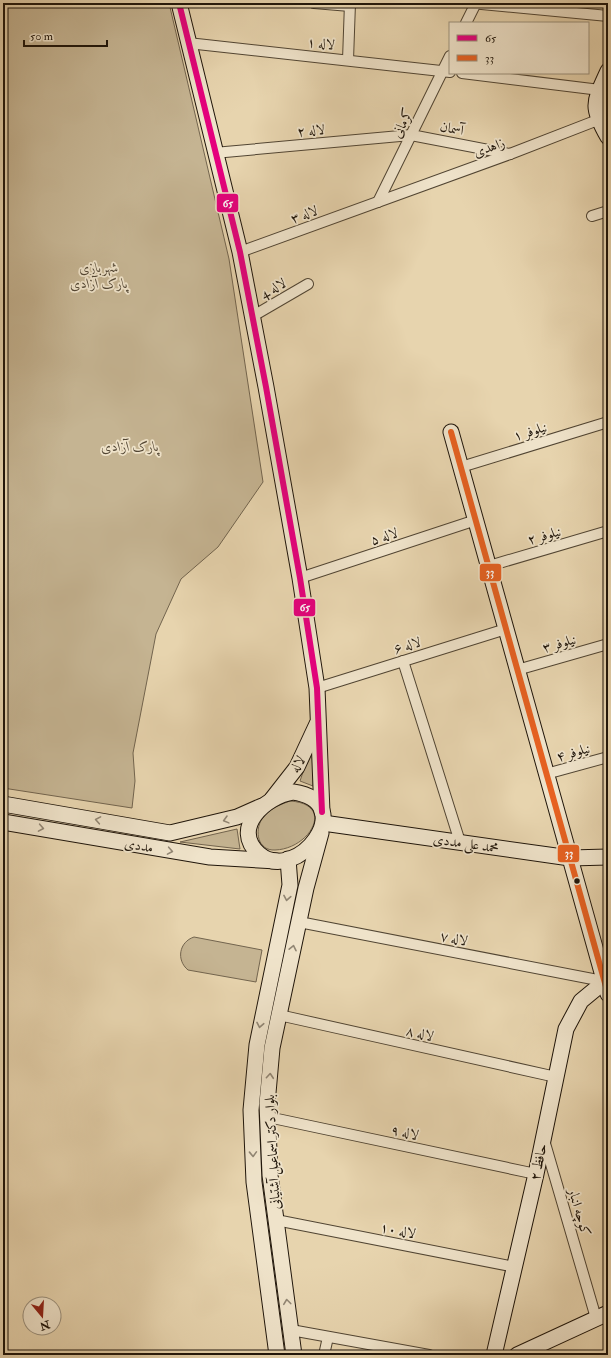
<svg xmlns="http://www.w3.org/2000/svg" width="611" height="1358" viewBox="0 0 611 1358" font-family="'IM FELL Double Pica',Amiri,serif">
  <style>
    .green { fill: #c5b492; stroke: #72644e }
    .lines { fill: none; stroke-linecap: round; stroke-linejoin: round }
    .street-casing { stroke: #514533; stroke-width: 12 }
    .secondary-casing { stroke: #1f150a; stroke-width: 17 }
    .street { stroke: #efe3ca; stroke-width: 10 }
    .secondary { stroke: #efe3ca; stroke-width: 15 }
    .bus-1-casing { stroke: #efe3ca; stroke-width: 9 }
    .bus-2-casing { stroke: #efe3ca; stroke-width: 9 }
    .bus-1 { stroke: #e5007d; stroke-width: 6 }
    .bus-2 { stroke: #e76121; stroke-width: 6 }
    .oneway { stroke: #918674 }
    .bus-dot { fill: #1f150a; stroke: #efe3ca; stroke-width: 1.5 }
    .labels { text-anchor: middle; stroke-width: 3.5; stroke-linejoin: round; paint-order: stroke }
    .street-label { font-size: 14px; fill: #1f150a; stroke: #efe3ca }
    .park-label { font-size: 14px; font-style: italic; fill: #514533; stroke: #efe3ca }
    .line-badge { stroke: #efe3ca; stroke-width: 1.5 }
    .badge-label { font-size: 11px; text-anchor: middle; font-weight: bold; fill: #fff }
  </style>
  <rect width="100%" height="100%" fill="#e7d4ae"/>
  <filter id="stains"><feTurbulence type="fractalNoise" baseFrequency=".005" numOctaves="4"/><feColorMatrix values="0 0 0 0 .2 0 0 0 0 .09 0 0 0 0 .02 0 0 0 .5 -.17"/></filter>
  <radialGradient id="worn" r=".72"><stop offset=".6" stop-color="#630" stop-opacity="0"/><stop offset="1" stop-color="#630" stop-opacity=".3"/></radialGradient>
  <g class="green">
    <path d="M 3,3 L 169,3 L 229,259 L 263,482 L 218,547 L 181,579 L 156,634 L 133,753 L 135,781 L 132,808 L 3,788 Z"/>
    <path d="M 314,740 L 313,786 L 300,781 Z"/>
    <path d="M 290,801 C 336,804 310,849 275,850 C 258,851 254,831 262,819 C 269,809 279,805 290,801 Z"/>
    <path d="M 237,829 L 240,849 L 180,842 Z"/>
    <path d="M 194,937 L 262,950 L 256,982 L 188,970 C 176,960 179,942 194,937 Z"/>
  </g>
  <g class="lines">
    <defs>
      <g id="street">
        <path d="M 314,3 L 350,6"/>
        <path d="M 471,3 L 608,16"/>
        <path d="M 466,23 L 476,3"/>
        <path d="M 188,43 L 450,72"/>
        <path d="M 348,60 L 350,3"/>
        <path d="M 462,73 L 600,90"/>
        <path d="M 214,153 L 411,135 L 510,154"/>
        <path d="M 378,202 L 450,56"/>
        <path d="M 592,216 L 608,211"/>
        <path d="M 240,252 L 510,154 L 608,116"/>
        <path d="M 253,316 L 308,284"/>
        <path d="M 461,467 L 608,422"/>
        <path d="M 489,566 L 608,531"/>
        <path d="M 300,578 L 476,520"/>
        <path d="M 403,661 L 460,842"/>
        <path d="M 517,670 L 608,644"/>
        <path d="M 317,688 L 506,629"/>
        <path d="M 546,774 L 608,757"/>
        <path d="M 299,922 L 608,982"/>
        <path d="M 279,1015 L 556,1077"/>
        <path d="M 268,1117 L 536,1174"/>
        <path d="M 544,1140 L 596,1318"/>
        <path d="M 276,1220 L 515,1267"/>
        <path d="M 291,1330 L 429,1355"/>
        <path d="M 324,1355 L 328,1337"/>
      </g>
      <g id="secondary">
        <path d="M 179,3 L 240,252 L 266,387 L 300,578 L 317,688 L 322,812"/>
        <path d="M 608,71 C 594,102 590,106 608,137"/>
        <path d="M 451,432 L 608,994"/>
        <path d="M 293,792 C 362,802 296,886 259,854 C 230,828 266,796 293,792 Z"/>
        <path d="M 272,799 L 297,767 L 317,724"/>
        <path d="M 3,804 L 170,833 L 237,817 L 262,806"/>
        <path d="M 3,822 L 210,857 L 277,861"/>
        <path d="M 323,823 L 570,858 L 608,857"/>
        <path d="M 277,1355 L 254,1182 L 251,1110 L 257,1045 L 290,885 L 288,859"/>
        <path d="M 294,1355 L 270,1175 L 267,1104 L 272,1048 L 306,888 L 321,833"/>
        <path d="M 494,1355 L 536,1174 L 566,1029 L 581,1001 L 604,982"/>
        <path d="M 517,1355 L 608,1313"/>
      </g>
    </defs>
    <use href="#street" class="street-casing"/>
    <use href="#secondary" class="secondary-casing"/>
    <use href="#street" class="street"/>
    <use href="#secondary" class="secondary"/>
    <defs>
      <path id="bus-1" d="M 179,3 L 240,252 L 266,387 L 300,578 L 317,688 L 322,812"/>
      <path id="bus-2" d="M 451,432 L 608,994"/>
    </defs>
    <use href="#bus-1" class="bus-1-casing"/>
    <use href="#bus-2" class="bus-2-casing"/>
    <use href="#bus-1" class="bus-1"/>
    <use href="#bus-2" class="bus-2"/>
  </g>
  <defs><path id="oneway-chevron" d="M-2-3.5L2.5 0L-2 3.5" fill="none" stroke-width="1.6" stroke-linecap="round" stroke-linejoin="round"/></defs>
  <g class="oneway">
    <use href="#oneway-chevron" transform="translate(98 820) rotate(-170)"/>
    <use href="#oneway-chevron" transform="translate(226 820) rotate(165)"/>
    <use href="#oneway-chevron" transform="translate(41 828) rotate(10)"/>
    <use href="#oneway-chevron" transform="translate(170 851) rotate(10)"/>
    <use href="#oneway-chevron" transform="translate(287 898) rotate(100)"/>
    <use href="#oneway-chevron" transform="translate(293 948) rotate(-78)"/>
    <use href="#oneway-chevron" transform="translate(260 1025) rotate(101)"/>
    <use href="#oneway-chevron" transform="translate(270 1076) rotate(-85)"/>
    <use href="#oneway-chevron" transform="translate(253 1154) rotate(88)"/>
    <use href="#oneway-chevron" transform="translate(287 1302) rotate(-97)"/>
  </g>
  <circle class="bus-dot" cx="577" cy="881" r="3.5"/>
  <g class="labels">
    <g class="street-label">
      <text transform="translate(321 43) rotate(6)" y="5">لاله ۱</text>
      <text transform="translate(402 123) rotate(-64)" y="5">کرمانی</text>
      <text transform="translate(452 128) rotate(11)" y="5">آسمان</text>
      <text transform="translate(311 130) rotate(-5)" y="5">لاله ۲</text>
      <text transform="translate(489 147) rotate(-20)" y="5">زاهدی</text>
      <text transform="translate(304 214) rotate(-20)" y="5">لاله ۳</text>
      <text transform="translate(273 288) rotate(-30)" y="5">لاله 4</text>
      <text transform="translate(530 431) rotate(-17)" y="5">نیلوفر ۱</text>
      <text transform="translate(544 535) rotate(-16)" y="5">نیلوفر ۲</text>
      <text transform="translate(384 536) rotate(-18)" y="5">لاله ۵</text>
      <text transform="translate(559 643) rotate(-16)" y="5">نیلوفر ۳</text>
      <text transform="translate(407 645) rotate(-17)" y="5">لاله ۶</text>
      <text transform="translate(573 752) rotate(-16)" y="5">نیلوفر ۴</text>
      <text transform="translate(297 764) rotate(-59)" y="5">لاله</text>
      <text transform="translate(466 843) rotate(8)" y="5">محمد علی مددی</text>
      <text transform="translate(139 845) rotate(10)" y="5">مددی</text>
      <text transform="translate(454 938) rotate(11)" y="5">لاله ۷</text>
      <text transform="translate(420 1033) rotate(13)" y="5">لاله ۸</text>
      <text transform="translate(405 1132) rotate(12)" y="5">لاله ۹</text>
      <text transform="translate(272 1152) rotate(-93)" y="5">بلوار دکتر اسماعیل آشتیانی</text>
      <text transform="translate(538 1162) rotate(-78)" y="5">حافظ ۲</text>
      <text transform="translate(580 1212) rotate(74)" y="5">کوچه انبار</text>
      <text transform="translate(398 1230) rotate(11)" y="5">لاله ۱۰</text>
    </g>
    <g class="park-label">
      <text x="99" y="272">شهربازی<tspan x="99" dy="16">پارک آزادی</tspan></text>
      <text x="130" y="451">پارک آزادی</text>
    </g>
  </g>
  <g class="line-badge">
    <rect x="216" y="193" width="23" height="20" rx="4" fill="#e5007d"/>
    <rect x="479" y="563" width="23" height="19" rx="4" fill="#e76121"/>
    <rect x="293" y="598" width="23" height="19" rx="4" fill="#e5007d"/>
    <rect x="557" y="844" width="23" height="19" rx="4" fill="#e76121"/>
  </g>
  <g class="badge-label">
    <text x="228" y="207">65</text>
    <text x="490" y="576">33</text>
    <text x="305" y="611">65</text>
    <text x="569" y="857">33</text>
  </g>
  <rect width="611" height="1358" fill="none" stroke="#e7d4ae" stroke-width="16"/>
  <rect x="4" y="4" width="603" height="1350" fill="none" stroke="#1f150a" stroke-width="2"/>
  <rect x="8" y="8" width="595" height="1342" fill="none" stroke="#1f150a"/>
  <rect x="449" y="22" width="140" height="52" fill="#efe3ca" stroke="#9c917d"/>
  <rect x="457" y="35" width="20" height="6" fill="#e5007d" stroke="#9c917d"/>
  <text x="485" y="42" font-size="12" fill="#1f150a">65</text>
  <rect x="457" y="55" width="20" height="6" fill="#e76121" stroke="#9c917d"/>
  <text x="485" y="62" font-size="12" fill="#1f150a">33</text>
  <g transform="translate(42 1316) rotate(162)"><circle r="19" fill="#efe3ca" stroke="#9c917d"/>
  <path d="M0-3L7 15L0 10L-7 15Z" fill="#8f2418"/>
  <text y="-6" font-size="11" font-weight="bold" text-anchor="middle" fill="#1f150a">N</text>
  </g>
  <path d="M24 40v6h83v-6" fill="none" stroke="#1f150a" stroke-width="2"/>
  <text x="30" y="40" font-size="12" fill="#1f150a" stroke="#efe3ca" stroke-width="3" paint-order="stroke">50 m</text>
  <rect width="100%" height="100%" filter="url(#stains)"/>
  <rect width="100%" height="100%" fill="url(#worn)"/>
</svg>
